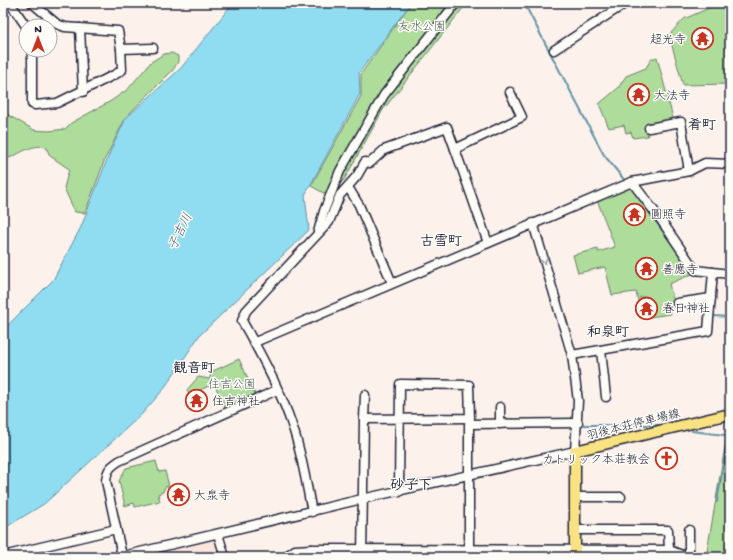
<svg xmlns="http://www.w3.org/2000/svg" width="733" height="560" viewBox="0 0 733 560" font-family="'Gochi Hand','Klee One',sans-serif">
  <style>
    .built { fill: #fbe6dd }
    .green { fill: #aedc9b; stroke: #687f6b; fill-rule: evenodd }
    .water { fill: #90dcf0; stroke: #6492a8 }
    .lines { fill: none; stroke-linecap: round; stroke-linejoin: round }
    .stream { stroke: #6492a8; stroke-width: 2 }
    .minor-casing { stroke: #22223b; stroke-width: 11 }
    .major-casing { stroke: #22223b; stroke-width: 13 }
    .minor { stroke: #fdfcf7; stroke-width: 8 }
    .major { stroke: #f8e281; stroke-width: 10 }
    .oneway { stroke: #9a9aa2 }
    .labels { text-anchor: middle; stroke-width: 3; stroke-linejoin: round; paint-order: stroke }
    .park-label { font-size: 12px; fill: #4c5a58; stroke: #fdfcf7 }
    .poi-label { font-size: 12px; fill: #22223b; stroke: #fdfcf7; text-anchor: start }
    .street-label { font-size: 12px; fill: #22223b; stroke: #fdfcf7 }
    .water-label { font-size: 13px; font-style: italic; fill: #435a71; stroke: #fdfcf7 }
    .quarter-label { font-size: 14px; font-weight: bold; fill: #22223b; stroke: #fdfcf7 }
  </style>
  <rect width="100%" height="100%" fill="#fcf2eb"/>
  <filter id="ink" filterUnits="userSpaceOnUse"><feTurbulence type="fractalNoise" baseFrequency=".025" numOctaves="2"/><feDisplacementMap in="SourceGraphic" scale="8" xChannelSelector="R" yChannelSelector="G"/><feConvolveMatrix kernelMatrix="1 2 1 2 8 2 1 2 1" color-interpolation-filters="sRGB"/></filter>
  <g filter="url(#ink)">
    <path class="built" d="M 216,539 L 221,557 L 158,557 L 157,553 Z"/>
    <g class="green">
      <path d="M 411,3 L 467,3 L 383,110 L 344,180 L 327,195 L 311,186 L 361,96 L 361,74 Z"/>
      <path d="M 718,4 L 730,5 L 730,84 L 683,85 L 669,35 L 684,19 Z"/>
      <path d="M 172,53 L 178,56 L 178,62 L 173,70 L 126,117 L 105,159 L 85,213 L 75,212 L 64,188 L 69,169 L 50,156 L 46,147 C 30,143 17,157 3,160 L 3,112 L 34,130 L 49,131 L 65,129 L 71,123 L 111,101 L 128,89 L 151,62 L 164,54 Z"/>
      <path d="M 657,57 L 674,122 L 646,129 L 648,136 L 633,138 L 631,132 L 626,133 L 624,125 L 609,128 L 599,104 L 618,88 L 626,76 L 646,68 L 651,59 Z"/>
      <path d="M 632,187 L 663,227 L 692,274 L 669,284 L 675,306 L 669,307 L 671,314 L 642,318 L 636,292 L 612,295 L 605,267 L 578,273 L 573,255 L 598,249 L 598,252 L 615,247 L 597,200 ZM 647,296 L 651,308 L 650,310 L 642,312 L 640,297 Z"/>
      <path d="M 239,359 L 255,394 L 225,408 L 215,385 L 210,387 L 209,386 L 189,395 L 187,390 L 198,377 L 210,379 L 211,372 Z"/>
      <path d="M 727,435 L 730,435 L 730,557 L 706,557 Z"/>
      <path d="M 156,461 L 159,472 L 165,471 L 169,486 L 165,487 L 163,492 L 158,494 L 160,501 L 135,507 L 134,503 L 125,506 L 119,481 L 126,468 Z"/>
    </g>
    <path class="water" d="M 233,3 L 411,3 L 359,73 L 360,94 L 305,195 L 309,230 L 199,336 L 163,390 L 141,415 L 44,504 L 3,529 L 3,330 L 53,280 L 81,227 L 110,152 L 126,118 L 181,68 Z"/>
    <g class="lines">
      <g class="stream">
        <path d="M 524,3 L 604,155 L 626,182"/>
        <path d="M 630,186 L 678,252"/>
        <path d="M 692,272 L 694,275 L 708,275"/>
        <path d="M 713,316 L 730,317"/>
        <path d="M 582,425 L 667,425"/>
        <path d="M 692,431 L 724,435"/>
        <path d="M 717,502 L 728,438 L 730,439"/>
      </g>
      <defs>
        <g id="minor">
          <path d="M 10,3 L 26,26"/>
          <path d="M 32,3 L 57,24 L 65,27 L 118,31 L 121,49 L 153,48"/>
          <path d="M 80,28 L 83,92"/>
          <path d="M 32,50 L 32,104 L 35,105 L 57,103 L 116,74 L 122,70 L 121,49"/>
          <path d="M 554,50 L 626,3"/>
          <path d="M 649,128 L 681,122 L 689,171"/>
          <path d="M 632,182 L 661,220 L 695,270 L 730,274"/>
          <path d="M 348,187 L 359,205 L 392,283"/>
          <path d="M 318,232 L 324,211 L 340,171 L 384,95 L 456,3"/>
          <path d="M 488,243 L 455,149 L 522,117 L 510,92"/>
          <path d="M 677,303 L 711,298"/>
          <path d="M 255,342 L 632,182 L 689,171 L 705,163 L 730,164"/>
          <path d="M 601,350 L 606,397"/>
          <path d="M 572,355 L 708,331 L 713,272"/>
          <path d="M 365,395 L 364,419 L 470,418 L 469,385 L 400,384 L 399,492"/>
          <path d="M 500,407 L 500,424"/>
          <path d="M 575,497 L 621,497"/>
          <path d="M 312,512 C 306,483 302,453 292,425 C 280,389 261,354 242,321 L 246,311 L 329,222 L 340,195 L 357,176 L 365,162 L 370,163 L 384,150 L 447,127 L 455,149"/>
          <path d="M 575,530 L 668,530 L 669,550"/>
          <path d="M 689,530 L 689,557"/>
          <path d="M 218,534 L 225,557"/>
          <path d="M 3,556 L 116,529"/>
          <path d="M 122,556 L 106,481 C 107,470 110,467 119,461 L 277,390"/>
          <path d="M 119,557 L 362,499 L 575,451 L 578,401 L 572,355 L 533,223"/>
          <path d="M 285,557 L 295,550 L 311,549 L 669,550 L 687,557"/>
          <path d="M 311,557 L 311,549"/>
          <path d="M 362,557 L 364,419"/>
          <path d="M 469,557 L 469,424 L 578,423"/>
        </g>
        <path id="major" d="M 575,557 L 575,451 L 730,414"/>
      </defs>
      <use href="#minor" class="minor-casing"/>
      <use href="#major" class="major-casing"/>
      <use href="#minor" class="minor"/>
      <use href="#major" class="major"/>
    </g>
    <defs><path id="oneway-chevron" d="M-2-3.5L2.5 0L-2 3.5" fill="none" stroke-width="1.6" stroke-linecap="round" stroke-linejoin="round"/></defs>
    <use class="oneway" href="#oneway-chevron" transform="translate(544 261) rotate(74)"/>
  </g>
  <defs>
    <symbol id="temple-ring" viewBox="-11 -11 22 22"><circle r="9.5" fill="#fdfcf7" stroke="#c8321e" stroke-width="1.5"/><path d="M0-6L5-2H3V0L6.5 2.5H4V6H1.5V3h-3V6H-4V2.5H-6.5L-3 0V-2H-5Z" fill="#c8321e"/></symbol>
    <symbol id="church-ring" viewBox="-11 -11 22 22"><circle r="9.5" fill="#fdfcf7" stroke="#c8321e" stroke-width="1.5"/><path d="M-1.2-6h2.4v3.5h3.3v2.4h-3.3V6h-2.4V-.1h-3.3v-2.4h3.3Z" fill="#c8321e"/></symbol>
  </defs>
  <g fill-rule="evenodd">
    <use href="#temple-ring" x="690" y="26" width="25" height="25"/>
    <use href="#temple-ring" x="626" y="82" width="25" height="25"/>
    <use href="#temple-ring" x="622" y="202" width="25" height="25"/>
    <use href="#temple-ring" x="634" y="256" width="25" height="25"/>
    <use href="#temple-ring" x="634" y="296" width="25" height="25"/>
    <use href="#temple-ring" x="184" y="388" width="25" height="25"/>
    <use href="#church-ring" x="654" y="446" width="25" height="25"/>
    <use href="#temple-ring" x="166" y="482" width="25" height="25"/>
  </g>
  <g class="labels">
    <g class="park-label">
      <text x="422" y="30">友水公園</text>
      <text x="232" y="388">住吉公園</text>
    </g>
    <g class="poi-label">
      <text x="686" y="43" text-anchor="end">超光寺</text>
      <text x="654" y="99">大法寺</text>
      <text x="650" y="218">圓照寺</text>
      <text x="662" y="273">善應寺</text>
      <text x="662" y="312">春日神社</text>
      <text x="212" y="405">住吉神社</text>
      <text x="650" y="463" text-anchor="end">カトリック本荘教会</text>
      <text x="194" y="499">大泉寺</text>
    </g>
    <g class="street-label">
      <text transform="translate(633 424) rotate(-14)" y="4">羽後本荘停車場線</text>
    </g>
    <g class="water-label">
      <text transform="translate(179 231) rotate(-64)" y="5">子吉川</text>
    </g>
    <g class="quarter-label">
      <text x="702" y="129">肴町</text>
      <text x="441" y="245">古雪町</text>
      <text x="608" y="336">和泉町</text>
      <text x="194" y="372">観音町</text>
      <text x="411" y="489">砂子下</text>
    </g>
  </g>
  <rect width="733" height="560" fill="none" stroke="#fdfcf7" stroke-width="16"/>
  <rect x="8" y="8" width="717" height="544" fill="none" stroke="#22223b" stroke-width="1.5" filter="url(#ink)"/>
  <g transform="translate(38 38)"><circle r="19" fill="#fdfcf7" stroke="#a5a5ac"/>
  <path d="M0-3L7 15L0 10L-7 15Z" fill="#c8321e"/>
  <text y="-6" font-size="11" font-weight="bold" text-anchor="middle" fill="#22223b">N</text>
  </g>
</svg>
